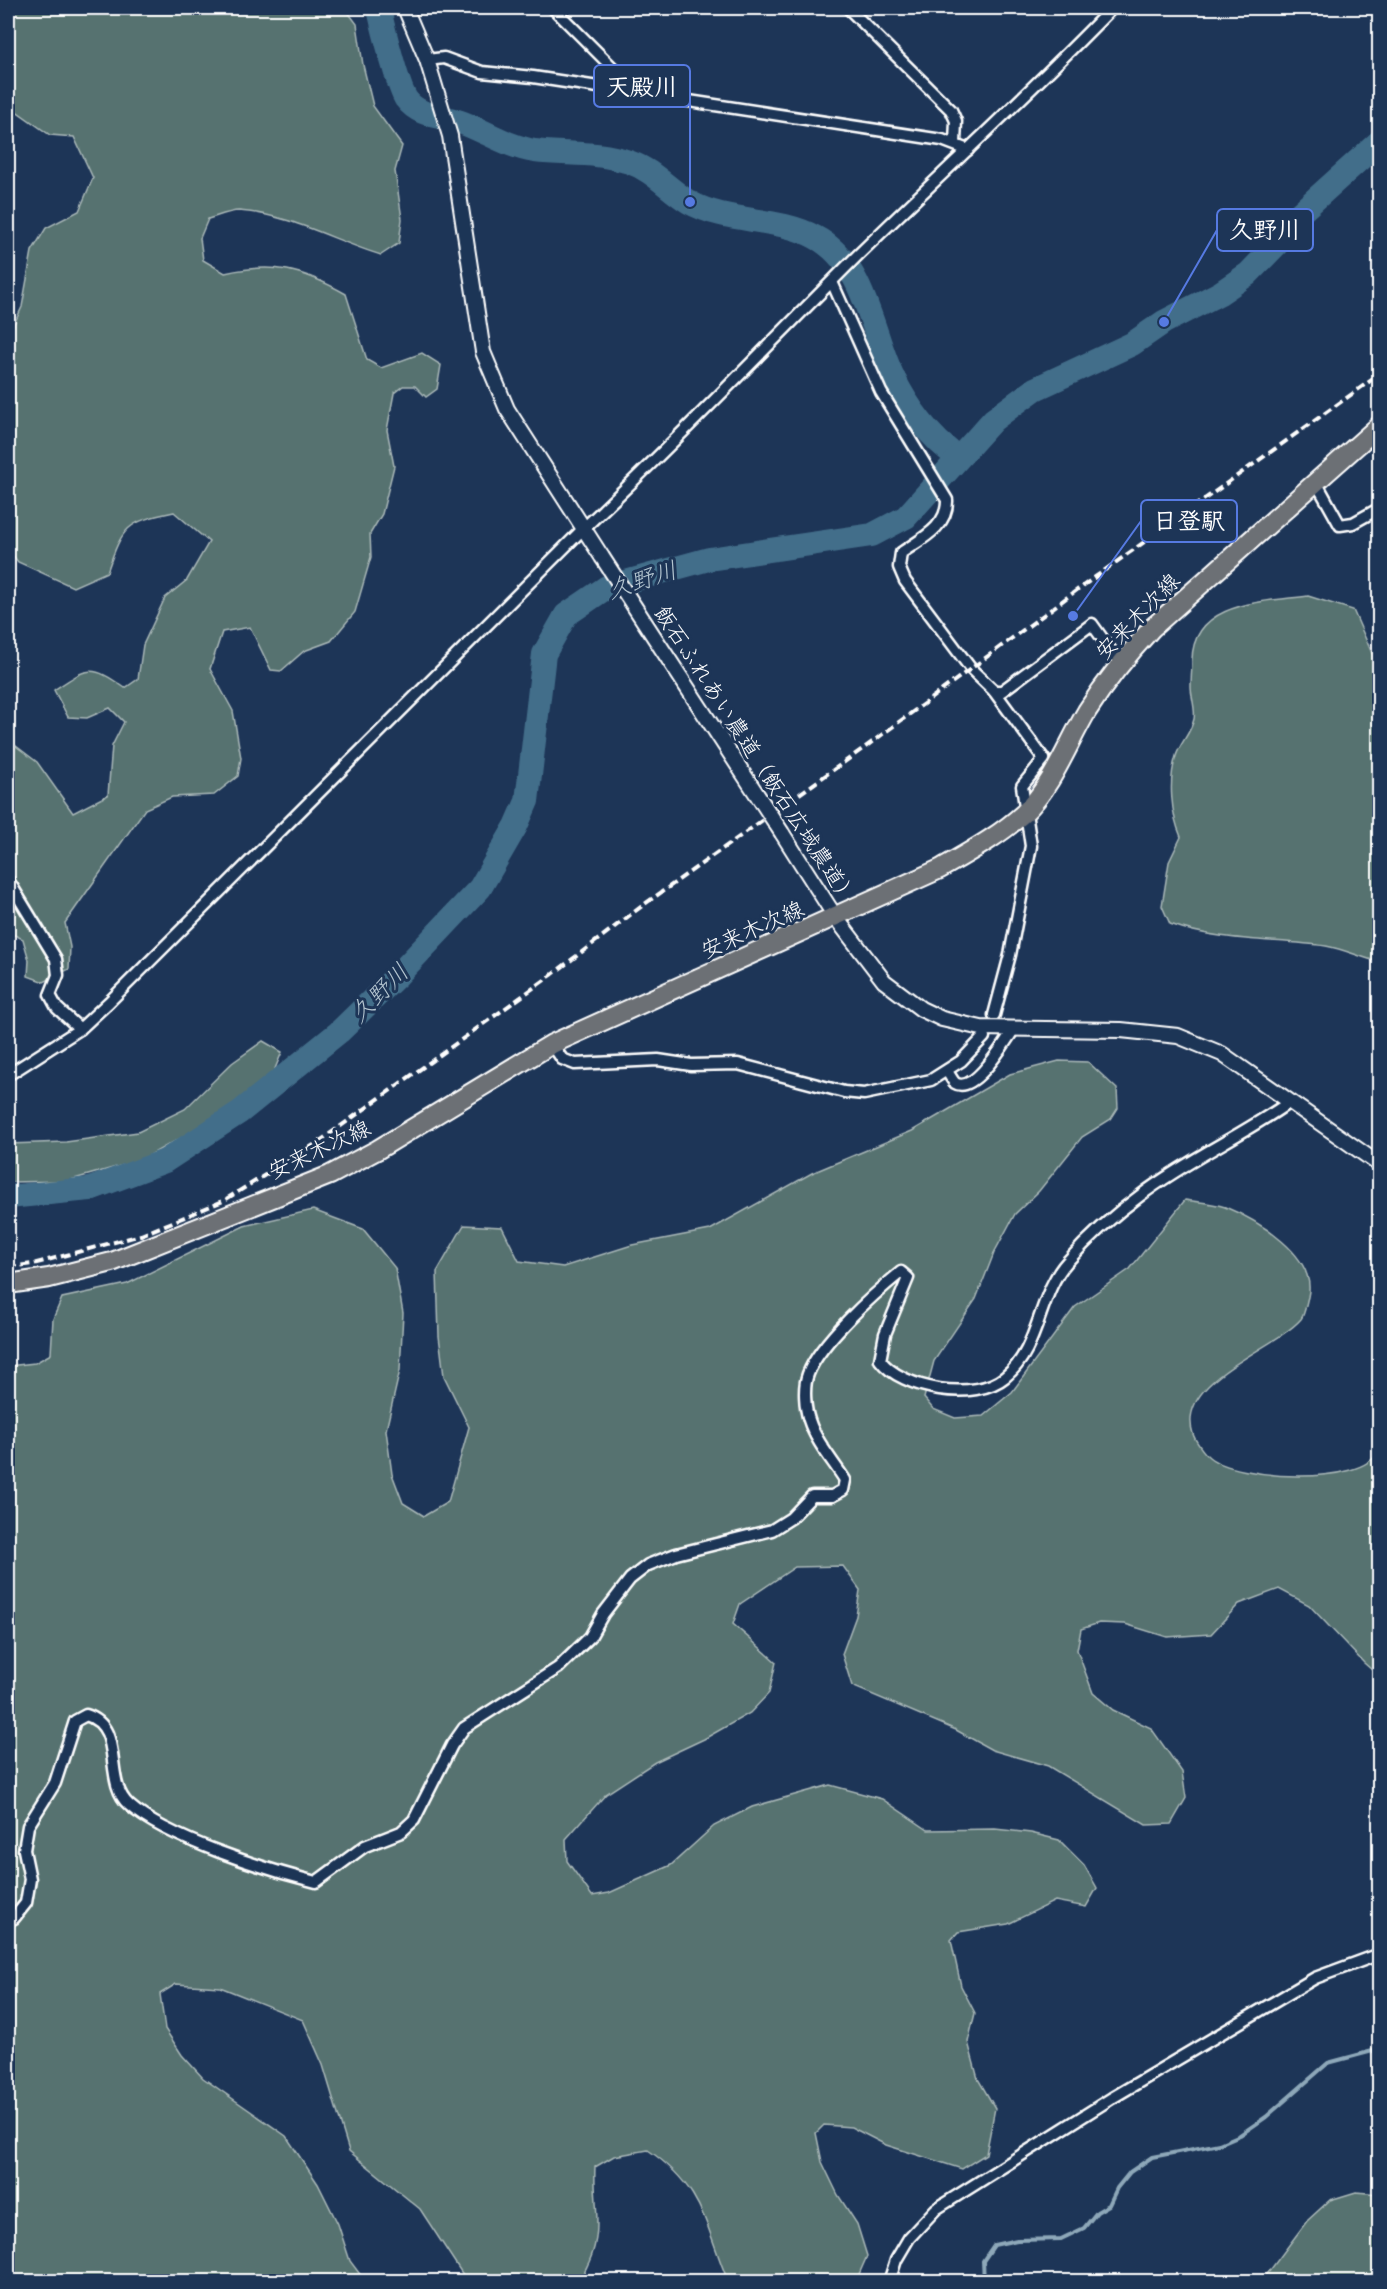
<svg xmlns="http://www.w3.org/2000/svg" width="1387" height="2289" viewBox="0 0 1387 2289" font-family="'Comic Neue','Klee One',sans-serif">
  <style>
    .green { fill: #567270; stroke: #aab8b8; stroke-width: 1.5 }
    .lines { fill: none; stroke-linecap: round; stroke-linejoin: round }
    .stream { stroke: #8ea8b9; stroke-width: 4 }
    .river { stroke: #436e8a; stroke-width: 24 }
    .minor-casing { stroke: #fff; stroke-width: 15 }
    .tertiary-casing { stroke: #fff; stroke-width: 18 }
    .primary-casing { stroke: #fff; stroke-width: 22 }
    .minor { stroke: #1d3557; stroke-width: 10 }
    .tertiary { stroke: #1d3557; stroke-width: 14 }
    .primary { stroke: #6c6f75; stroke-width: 18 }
    .rail { stroke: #fff; stroke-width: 4; stroke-dasharray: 9 4.5; stroke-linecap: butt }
    .tertiary-bridge-casing { stroke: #fff; stroke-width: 18; stroke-linecap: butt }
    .tertiary-bridge { stroke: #1d3557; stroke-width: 14 }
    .labels { text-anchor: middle; stroke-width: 6; stroke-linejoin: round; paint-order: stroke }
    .street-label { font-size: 22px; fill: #fff; stroke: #1d3557 }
    .water-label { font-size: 24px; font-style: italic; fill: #b4c5d0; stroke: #1d3557 }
    .leader { fill: none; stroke: #567ae2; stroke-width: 2 }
    .callout-dot { fill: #567ae2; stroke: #1d3557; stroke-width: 2 }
    .callout { fill: #1d3557; stroke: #567ae2; stroke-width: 2 }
    .callout-label { font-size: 24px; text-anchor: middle; font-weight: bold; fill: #fff }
  </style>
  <rect width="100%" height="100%" fill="#1d3557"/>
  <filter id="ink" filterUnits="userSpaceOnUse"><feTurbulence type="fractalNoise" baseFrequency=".0167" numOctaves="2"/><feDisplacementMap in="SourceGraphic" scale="12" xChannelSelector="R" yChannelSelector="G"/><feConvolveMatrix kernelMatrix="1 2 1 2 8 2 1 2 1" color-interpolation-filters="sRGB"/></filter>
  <g filter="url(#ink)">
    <g class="green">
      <path d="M 8,8 L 176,8 L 209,13 L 231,8 L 345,8 L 357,24 L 363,65 L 373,106 L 402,146 L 395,171 L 402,219 L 399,243 L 381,255 C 335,241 289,214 239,211 C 230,211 218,216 208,219 L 200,238 L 203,260 L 225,273 C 274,262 302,269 346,294 L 367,360 L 381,368 L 422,353 L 441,365 L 437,389 L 426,397 L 415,386 L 403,386 L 394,393 L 387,430 L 394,466 L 382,514 L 370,534 L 371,557 L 355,612 L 331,641 L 304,651 L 281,671 L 271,670 L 250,627 L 222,632 L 210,669 L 233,711 L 241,758 L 238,776 L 214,795 L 172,797 L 145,809 L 65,923 L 70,947 L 69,969 L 44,982 L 28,976 L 29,960 L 23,939 L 8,932 L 8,740 L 37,762 L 73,813 L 108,795 L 112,746 L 124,722 L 110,708 L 87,718 L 68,717 L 54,690 C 88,667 91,664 125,688 L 138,679 L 143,645 L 165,598 L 187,580 L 209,542 L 174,512 C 126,522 123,526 107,572 L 73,587 L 18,562 L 8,549 L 8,337 L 22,307 L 32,251 L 46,228 L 79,211 L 93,178 L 74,137 L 50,135 L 8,105 Z"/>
      <path d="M 1308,596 L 1353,610 L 1375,660 L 1379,663 L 1379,962 C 1362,958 1344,949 1326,946 C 1274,939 1219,942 1170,924 L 1162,906 L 1169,862 L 1181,837 C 1171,813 1168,782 1176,756 C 1180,743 1191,733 1194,719 C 1196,709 1191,697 1191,687 C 1191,678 1192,669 1192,660 C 1193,601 1264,602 1308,596 Z"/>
      <path d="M 263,1041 L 282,1052 L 274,1071 L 217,1118 L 141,1160 L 67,1181 L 8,1182 L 8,1144 L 66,1142 L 138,1132 L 185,1109 L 232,1063 Z"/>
      <path d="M 1059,1061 L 1088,1062 L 1117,1089 L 1118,1108 L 1111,1119 L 1082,1137 L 1039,1191 L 1015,1214 L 994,1253 L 976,1299 L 934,1361 L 924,1398 L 933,1409 L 955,1418 L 983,1416 L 1012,1392 L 1075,1307 L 1130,1269 L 1185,1200 C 1198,1202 1213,1203 1225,1207 C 1257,1220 1318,1256 1308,1297 C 1306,1303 1305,1314 1301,1319 C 1274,1350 1175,1380 1193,1434 C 1195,1440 1203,1452 1209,1457 C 1235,1479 1363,1488 1379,1450 L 1379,1676 L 1364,1663 L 1309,1605 L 1279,1589 L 1239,1604 L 1211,1634 L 1167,1637 L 1125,1624 L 1099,1623 L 1081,1629 L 1077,1650 L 1093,1693 L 1113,1710 L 1151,1728 L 1182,1772 L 1186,1798 L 1171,1824 L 1146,1825 L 1048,1766 L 992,1750 L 956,1730 L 852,1686 L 842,1654 L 856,1616 L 860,1590 L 843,1566 L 795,1567 L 740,1604 L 733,1624 L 776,1662 L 769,1693 L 750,1713 L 704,1739 L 655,1762 L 606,1794 L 566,1839 L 567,1861 L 592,1896 L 609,1893 L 671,1865 L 714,1826 L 752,1807 L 830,1785 L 882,1799 L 928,1830 L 995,1829 L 1031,1833 L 1059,1840 L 1084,1865 L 1097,1888 L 1086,1907 L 1055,1901 L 1008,1924 L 958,1932 L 951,1940 L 961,1986 L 975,2013 L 968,2042 L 978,2079 L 995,2108 L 986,2154 L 962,2169 L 886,2145 L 851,2127 L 824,2125 L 816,2133 L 822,2162 L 838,2195 L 857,2224 L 867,2256 L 856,2281 L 728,2281 C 704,2224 705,2189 648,2150 L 614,2156 L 595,2167 C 593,2202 604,2229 589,2262 C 585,2270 583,2277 576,2282 L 467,2281 L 420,2209 L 349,2151 L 323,2065 L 303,2020 L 220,1987 L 176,1984 L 160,1994 L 165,2029 L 182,2055 L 203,2078 L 286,2136 L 318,2184 L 338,2224 L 350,2261 L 365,2281 L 8,2281 L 8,1366 L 35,1363 L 51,1354 L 53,1319 L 62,1298 L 127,1284 L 244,1226 L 313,1210 L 363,1229 L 395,1268 L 403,1313 L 400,1370 L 386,1430 L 392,1474 L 403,1503 L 424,1516 L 448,1502 L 469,1427 L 444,1376 L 439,1336 L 437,1272 L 464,1225 L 502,1227 L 519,1261 L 563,1267 L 632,1245 L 710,1230 L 812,1173 L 912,1131 L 1010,1074 Z"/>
      <path d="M 1356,2192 L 1379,2194 L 1379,2281 L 1262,2281 L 1307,2221 L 1330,2200 Z"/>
    </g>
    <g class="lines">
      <path class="stream" d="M 984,2282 L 983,2261 L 994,2245 L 1017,2240 L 1061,2239 L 1084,2228 L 1097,2212 L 1109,2205 L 1117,2188 L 1130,2172 L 1152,2157 L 1219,2144 L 1240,2135 L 1266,2117 L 1328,2063 L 1380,2049"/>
      <g class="river">
        <path d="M 379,8 C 382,24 398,87 406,99 C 420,118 443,115 463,123 C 487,132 509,147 535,151 C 567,155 597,151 629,162 C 653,170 668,189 689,202 C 728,224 776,216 815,237 C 865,263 871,331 893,377 C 907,406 931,440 958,457"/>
        <path d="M 8,1197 L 90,1189 L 165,1161 L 240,1112 L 339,1032 L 398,975 L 480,888 L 516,826 L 527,801 L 544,654 L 566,615 L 607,587 L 709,559 L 872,535 L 906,517 L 993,420 L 1035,389 L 1132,344 L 1164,322 L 1220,293 L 1248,274 L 1282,239 L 1300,213 L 1380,141"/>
      </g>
      <defs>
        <g id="minor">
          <path d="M 553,8 L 618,73 L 626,91"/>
          <path d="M 848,8 L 951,110 L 956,121 L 955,143"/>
          <path d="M 427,60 L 444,58 L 482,72 L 533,77 L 942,140 L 968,150"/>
          <path d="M 832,282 L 881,392 L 947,500 C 948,527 921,539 901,553 L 899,567 L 905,581 L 971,669 L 994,691 L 1044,759 L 1022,786 L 1031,846 L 1010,955 L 994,1015"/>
          <path d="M 1316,482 L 1340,525 L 1353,523 L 1380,508"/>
          <path d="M 994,691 L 1002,691 L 1092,624 L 1120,663"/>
          <path d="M 8,880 L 56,959 L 58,975 L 50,995 L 57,1008 L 80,1029"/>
          <path d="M 552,1044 L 562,1059 L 575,1064 L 658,1060 L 691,1065 L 738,1064 L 844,1092 L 864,1094 L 931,1080 L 961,1061 L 984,1037"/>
          <path d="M 947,1071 C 949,1074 952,1080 955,1083 C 974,1095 1005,1042 1014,1029"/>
          <path d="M 8,1075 L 80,1029 L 109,1002 L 584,528 C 678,440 767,346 858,255 C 943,172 1030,93 1112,8"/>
          <path d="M 8,1921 L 14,1918 L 26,1903 L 30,1879 L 24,1850 L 28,1826 L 55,1783 L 75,1721 L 86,1715 C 126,1727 102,1781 129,1805 C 166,1838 267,1870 316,1882 L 365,1846 L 401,1832 L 414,1820 L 452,1745 L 464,1728 L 558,1668 L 590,1637 L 603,1614 L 630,1579 L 648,1565 L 676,1554 L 772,1530 L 791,1518 L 812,1496 L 832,1496 L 843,1490 L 845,1480 C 833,1461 816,1442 809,1420 C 805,1408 803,1387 808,1374 C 820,1342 874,1294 901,1272 L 908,1278 L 885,1334 L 880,1360 C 902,1390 975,1402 1005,1377 C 1040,1349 1038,1294 1067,1262 C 1089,1237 1115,1214 1141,1195 C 1187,1160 1241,1136 1288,1103"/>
          <path d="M 889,2282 L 896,2260 L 909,2238 L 936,2209 L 1112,2098 L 1315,1978 L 1380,1954"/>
        </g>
        <g id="tertiary">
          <path d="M 405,8 L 427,60 L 450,136 L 483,352 L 507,409 L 602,557"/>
          <path d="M 782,833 L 836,918 L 884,981 L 921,1009 L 942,1019 L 981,1028 L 1121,1030 L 1178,1036 L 1222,1054 L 1380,1165"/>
        </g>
        <path id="primary" d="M 8,1284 L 49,1278 L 112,1262 L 330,1175 L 377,1150 L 552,1044 L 940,869 C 969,852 999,836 1024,813 C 1053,785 1067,745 1087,711 C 1106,681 1128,654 1152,628 L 1380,425"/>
      </defs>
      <use href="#minor" class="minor-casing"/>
      <use href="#tertiary" class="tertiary-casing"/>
      <use href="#primary" class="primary-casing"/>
      <use href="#minor" class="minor"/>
      <use href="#tertiary" class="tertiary"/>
      <use href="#primary" class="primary"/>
      <path class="rail" d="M 8,1267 L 33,1264 L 141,1235 L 223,1201 L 317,1143 L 553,974 L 642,906 L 864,748 L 1077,590 L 1380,374"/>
      <defs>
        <path id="tertiary-bridge" d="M 602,557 L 782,833"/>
      </defs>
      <use href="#tertiary-bridge" class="tertiary-bridge-casing"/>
      <use href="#tertiary-bridge" class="tertiary-bridge"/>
    </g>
  </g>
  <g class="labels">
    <g class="street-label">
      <text transform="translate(1137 616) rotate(-46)" y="8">安来木次線</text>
      <text transform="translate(756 755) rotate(57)" y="8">飯石ふれあい農道（飯石広域農道）</text>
      <text transform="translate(752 929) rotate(-24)" y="8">安来木次線</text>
      <text transform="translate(319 1149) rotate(-25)" y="8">安来木次線</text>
    </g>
    <g class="water-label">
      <text transform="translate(642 580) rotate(-18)" y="8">久野川</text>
      <text transform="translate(379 993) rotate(-45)" y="8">久野川</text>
    </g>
  </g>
  <path class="leader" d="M690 202L690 86M1164 322L1217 230M1073 616L1141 521"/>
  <g class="callout-dot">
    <circle cx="690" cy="202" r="6"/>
    <circle cx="1164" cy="322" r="6"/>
    <circle cx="1073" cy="616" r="6"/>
  </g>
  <g class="callout">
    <rect x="594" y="65" width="96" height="42" rx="6"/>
    <rect x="1217" y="209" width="96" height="42" rx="6"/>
    <rect x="1141" y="500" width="96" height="42" rx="6"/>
  </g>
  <g class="callout-label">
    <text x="642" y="95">天殿川</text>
    <text x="1265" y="238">久野川</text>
    <text x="1189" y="529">日登駅</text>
  </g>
  <rect width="1387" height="2289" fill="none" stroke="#1d3557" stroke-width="30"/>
  <rect x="15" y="15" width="1357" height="2259" fill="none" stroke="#fff" stroke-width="2" filter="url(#ink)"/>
</svg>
